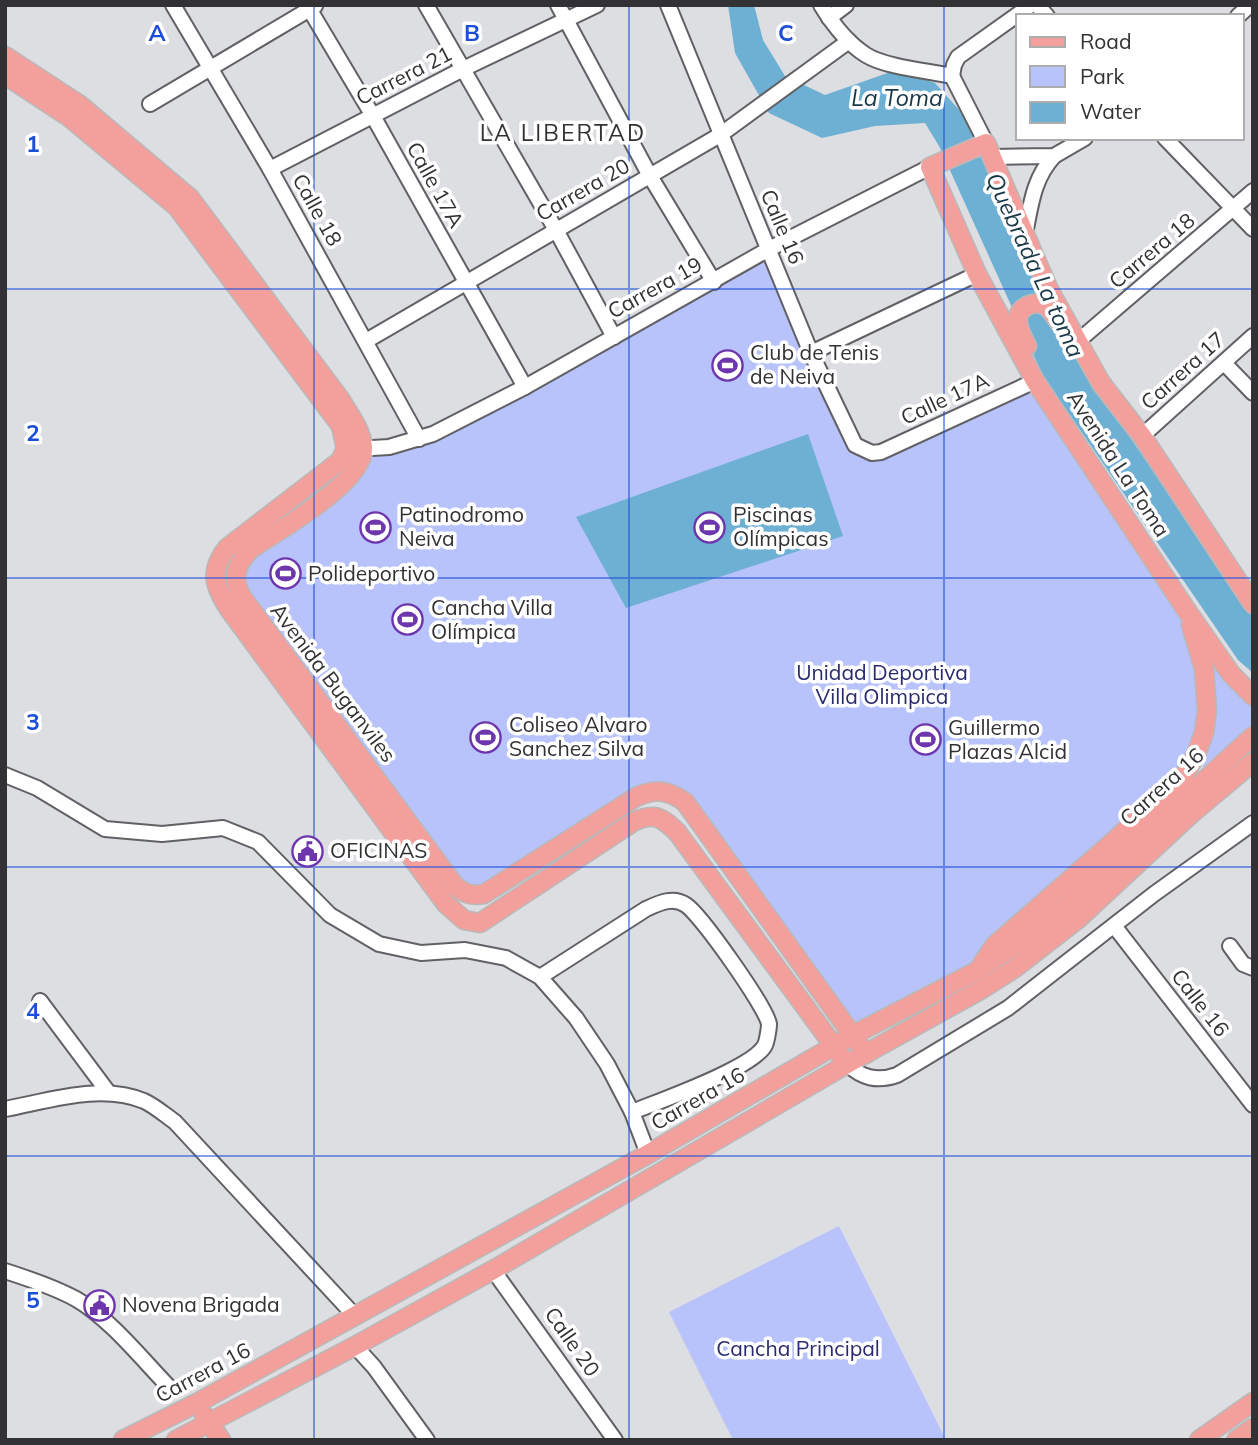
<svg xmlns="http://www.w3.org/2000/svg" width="1258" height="1445" viewBox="0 0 1258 1445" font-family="Mulish,sans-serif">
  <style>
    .green { fill: #b8c2fb }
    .water { fill: #6eb0d4 }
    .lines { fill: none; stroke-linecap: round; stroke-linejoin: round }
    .minor-casing { stroke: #616165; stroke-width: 18 }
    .major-casing { stroke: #b9b9ba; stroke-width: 21 }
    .minor { stroke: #fff; stroke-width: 14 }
    .major { stroke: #f3a09d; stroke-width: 18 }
    .grid { fill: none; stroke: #1d4ed8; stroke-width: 2; stroke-opacity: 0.55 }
    .labels { text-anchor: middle; stroke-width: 7; stroke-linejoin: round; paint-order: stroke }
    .street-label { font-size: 21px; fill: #323234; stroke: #fff }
    .poi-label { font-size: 21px; fill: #323234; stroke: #fff; text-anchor: start }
    .park-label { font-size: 21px; fill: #292b6f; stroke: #fff }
    .water-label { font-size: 23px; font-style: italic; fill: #183747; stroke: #fff }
    .neighbourhood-label { font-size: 23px; letter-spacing: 2px; fill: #323234; stroke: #fff }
    .grid-label { font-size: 23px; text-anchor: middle; font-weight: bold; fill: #1d4ed8; stroke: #fff; stroke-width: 7; stroke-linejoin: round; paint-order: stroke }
  </style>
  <rect width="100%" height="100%" fill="#dddee2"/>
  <g class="green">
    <path d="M 769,249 L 848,435 L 872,453 L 1032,383 L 1253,693 L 1253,724 L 1203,767 L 1196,757 L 975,972 L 853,1035 L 685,803 L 660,790 L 473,896 L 242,597 L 241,559 L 324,500 L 363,450 L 419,439 Z"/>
    <path d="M 839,1226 L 946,1440 L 733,1440 L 669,1312 Z"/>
  </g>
  <g class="water">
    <path d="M 728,5 L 754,5 L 763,40 L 785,76 L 825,95 L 896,70 L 935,83 L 961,112 L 993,169 L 1071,341 L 1132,440 L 1253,617 L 1253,673 L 1238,660 L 1043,376 L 939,146 L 925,123 L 875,126 L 822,138 L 769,113 L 735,53 Z"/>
    <path d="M 808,434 L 843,536 L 626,608 L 576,517 Z"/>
  </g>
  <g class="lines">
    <defs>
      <g id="minor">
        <path d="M 173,5 L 270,169 L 419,439"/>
        <path d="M 307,5 L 373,116 L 525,387"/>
        <path d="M 426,5 L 556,230 L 614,337"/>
        <path d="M 558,5 L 650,176 L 714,282"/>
        <path d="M 668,5 L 811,353 L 855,445 L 872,453 L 881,452 L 1035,381"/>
        <path d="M 821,5 C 832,23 847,43 866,55 C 885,67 928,71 952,76"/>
        <path d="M 1037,5 L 1047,16"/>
        <path d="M 1238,16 L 1250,5"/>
        <path d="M 829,18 L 846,5"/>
        <path d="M 952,76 L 954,65 L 958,57 L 1031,5"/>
        <path d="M 952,76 L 986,143"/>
        <path d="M 150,104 L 315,6"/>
        <path d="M 1165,138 L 1253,229"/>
        <path d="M 993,157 L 1054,156 L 1085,138"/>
        <path d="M 270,169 L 463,69 L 597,5"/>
        <path d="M 1025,234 C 1031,205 1033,179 1054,156"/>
        <path d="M 366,341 L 720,135 L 849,41"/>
        <path d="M 1077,342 L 1253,191"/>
        <path d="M 811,353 L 977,274"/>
        <path d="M 1224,363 L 1253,393"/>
        <path d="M 1142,436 L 1253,336"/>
        <path d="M 355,449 L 389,447 L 433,434 L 525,387 L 769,249 L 930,167"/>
        <path d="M 5,775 L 37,788 L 105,829 L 162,834 L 223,828 L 258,842 L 330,915 L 379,944 L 421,953 L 465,950 L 506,958 L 540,977 L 576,1018 L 607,1064 L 632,1112 L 648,1154"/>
        <path d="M 1115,927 L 1253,1105"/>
        <path d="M 1230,946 L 1243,964 L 1253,968"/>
        <path d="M 540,977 L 646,909 C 659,903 673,896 686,905 C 701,915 766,1007 769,1024 C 769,1028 767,1041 765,1045 C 754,1068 659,1101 632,1112"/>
        <path d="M 40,1001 L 108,1092"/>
        <path d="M 847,1064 C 862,1078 877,1082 897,1075 L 1008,1008 L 1154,894 L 1253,823"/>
        <path d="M 5,1109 C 49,1101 100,1083 144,1101 C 155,1106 165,1115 175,1122 L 354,1315"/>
        <path d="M 493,1270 L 615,1440"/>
        <path d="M 5,1271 C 30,1279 54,1287 76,1299 C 108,1317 142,1359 168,1386"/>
        <path d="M 355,1346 L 374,1367 L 427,1440"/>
      </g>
      <g id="major">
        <path d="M 5,56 L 80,105 L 190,198 L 340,399 C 349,414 361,429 363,447 C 366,482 277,531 251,549 C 236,564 231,578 242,597 L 455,886 C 465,894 471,896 484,894 L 636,797 C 655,788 668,790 685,802 L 866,1054"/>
        <path d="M 5,75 L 69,117 L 177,207 L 341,426 L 346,449 L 340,461 L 227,548 C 209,571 214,586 229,609 L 446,904 L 464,920 L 480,923 L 633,822 C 655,812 661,817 677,832 L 847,1064"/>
        <path d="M 1027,346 C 1023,338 1017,328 1018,319 C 1018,307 1035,300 1044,305 C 1051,308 1055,317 1059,322"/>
        <path d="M 1253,604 L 1142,436 L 1101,383 L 1048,288 L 986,143 L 930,167 L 977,274 L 1035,381 L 1187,611 L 1231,674 L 1253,696"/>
        <path d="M 982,964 L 995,945 L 1115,840 L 1185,774 L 1195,757 L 1204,733 L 1207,711 L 1204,669 L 1191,625"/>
        <path d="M 204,1415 L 221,1440"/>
        <path d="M 123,1440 L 197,1403 L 648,1154 L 853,1035 L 975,972 L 1033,933 L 1066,907 L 1253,736"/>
        <path d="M 176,1440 L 355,1346 L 493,1270 L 847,1064 L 982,989 L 1015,968 L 1078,919 L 1191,814 L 1253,762"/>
        <path d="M 1199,1440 L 1253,1402"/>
        <path d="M 1236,1440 L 1253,1428"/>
      </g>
    </defs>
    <use href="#minor" class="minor-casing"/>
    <use href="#major" class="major-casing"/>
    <use href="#minor" class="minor"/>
    <use href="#major" class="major"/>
  </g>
  <path class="grid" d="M 314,5 L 314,1440M 629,5 L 629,1440M 944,5 L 944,1440M 5,289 L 1253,289M 5,578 L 1253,578M 5,867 L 1253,867M 5,1156 L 1253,1156"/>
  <defs>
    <symbol id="stadium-ring" viewBox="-11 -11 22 22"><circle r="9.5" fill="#fff" stroke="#6e36ad" stroke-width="1.5"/><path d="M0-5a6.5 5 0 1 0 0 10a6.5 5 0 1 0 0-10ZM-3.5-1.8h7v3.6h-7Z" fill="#6e36ad"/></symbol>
    <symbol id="civic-ring" viewBox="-11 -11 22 22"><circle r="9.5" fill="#fff" stroke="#6e36ad" stroke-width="1.5"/><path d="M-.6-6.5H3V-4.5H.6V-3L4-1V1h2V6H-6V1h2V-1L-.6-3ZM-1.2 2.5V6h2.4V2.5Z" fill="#6e36ad"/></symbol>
  </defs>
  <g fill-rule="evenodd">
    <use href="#stadium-ring" x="710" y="348" width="35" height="35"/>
    <use href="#stadium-ring" x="358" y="510" width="35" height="35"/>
    <use href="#stadium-ring" x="692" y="510" width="35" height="35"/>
    <use href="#stadium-ring" x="268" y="556" width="35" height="35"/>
    <use href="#stadium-ring" x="390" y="602" width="35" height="35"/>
    <use href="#stadium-ring" x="468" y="720" width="35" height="35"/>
    <use href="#stadium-ring" x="908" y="722" width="35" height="35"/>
    <use href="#civic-ring" x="290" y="834" width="35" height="35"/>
    <use href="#civic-ring" x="82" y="1288" width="35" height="35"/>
  </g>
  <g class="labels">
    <g class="street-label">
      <text transform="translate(404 76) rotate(-27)" y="7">Carrera 21</text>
      <text transform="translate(435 185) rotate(61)" y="7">Calle 17A</text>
      <text transform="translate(583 190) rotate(-30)" y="7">Carrera 20</text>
      <text transform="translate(317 210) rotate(61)" y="7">Calle 18</text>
      <text transform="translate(782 227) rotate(67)" y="7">Calle 16</text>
      <text transform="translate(1152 251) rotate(-40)" y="7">Carrera 18</text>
      <text transform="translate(655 288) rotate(-29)" y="7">Carrera 19</text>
      <text transform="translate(1183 371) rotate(-42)" y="7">Carrera 17</text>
      <text transform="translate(945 399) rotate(-25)" y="7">Calle 17A</text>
      <text transform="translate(1118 464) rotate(57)" y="7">Avenida La Toma</text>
      <text transform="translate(333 683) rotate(53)" y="7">Avenida Buganviles</text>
      <text transform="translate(1162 787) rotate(-42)" y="7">Carrera 16</text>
      <text transform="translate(1200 1003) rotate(52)" y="7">Calle 16</text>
      <text transform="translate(698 1099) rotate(-30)" y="7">Carrera 16</text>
      <text transform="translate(572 1342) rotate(55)" y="7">Calle 20</text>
      <text transform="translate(203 1373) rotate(-28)" y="7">Carrera 16</text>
    </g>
    <g class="poi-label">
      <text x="750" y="360">Club de Tenis<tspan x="750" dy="24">de Neiva</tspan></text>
      <text x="399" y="522">Patinodromo<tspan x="399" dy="24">Neiva</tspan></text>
      <text x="733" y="522">Piscinas<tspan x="733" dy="24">Olímpicas</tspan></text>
      <text x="308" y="581">Polideportivo</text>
      <text x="431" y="615">Cancha Villa<tspan x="431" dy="24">Olímpica</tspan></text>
      <text x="509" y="732">Coliseo Alvaro<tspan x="509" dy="24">Sanchez Silva</tspan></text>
      <text x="948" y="735">Guillermo<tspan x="948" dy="24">Plazas Alcid</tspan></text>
      <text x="330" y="858">OFICINAS</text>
      <text x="122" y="1312">Novena Brigada</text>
    </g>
    <g class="park-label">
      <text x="882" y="680">Unidad Deportiva<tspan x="882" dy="24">Villa Olimpica</tspan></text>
      <text x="798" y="1356">Cancha Principal</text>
    </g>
    <g class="water-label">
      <text x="897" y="106">La Toma</text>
      <text transform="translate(1035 265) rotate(65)" y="8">Quebrada La toma</text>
    </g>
    <g class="neighbourhood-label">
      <text x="563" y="141">LA LIBERTAD</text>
    </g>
  </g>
  <g class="grid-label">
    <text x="157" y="41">A</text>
    <text x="472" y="41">B</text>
    <text x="786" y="41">C</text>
    <text x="33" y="152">1</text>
    <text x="33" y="441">2</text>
    <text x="33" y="730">3</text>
    <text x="33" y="1019">4</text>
    <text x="33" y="1308">5</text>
  </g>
  <rect width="1258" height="1445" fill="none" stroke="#323234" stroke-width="14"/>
  <rect x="1016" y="14" width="228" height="126" fill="#ffffff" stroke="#adadae" stroke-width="2"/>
  <rect x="1030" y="37" width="35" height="10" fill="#f3a09d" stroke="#adadae" stroke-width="2"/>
  <text x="1080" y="49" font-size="21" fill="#323234">Road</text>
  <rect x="1030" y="66" width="35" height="21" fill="#b8c2fb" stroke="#adadae" stroke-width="2"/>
  <text x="1080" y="84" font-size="21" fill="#323234">Park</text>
  <rect x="1030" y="102" width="35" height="21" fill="#6eb0d4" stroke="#adadae" stroke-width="2"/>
  <text x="1080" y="119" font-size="21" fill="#323234">Water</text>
</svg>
